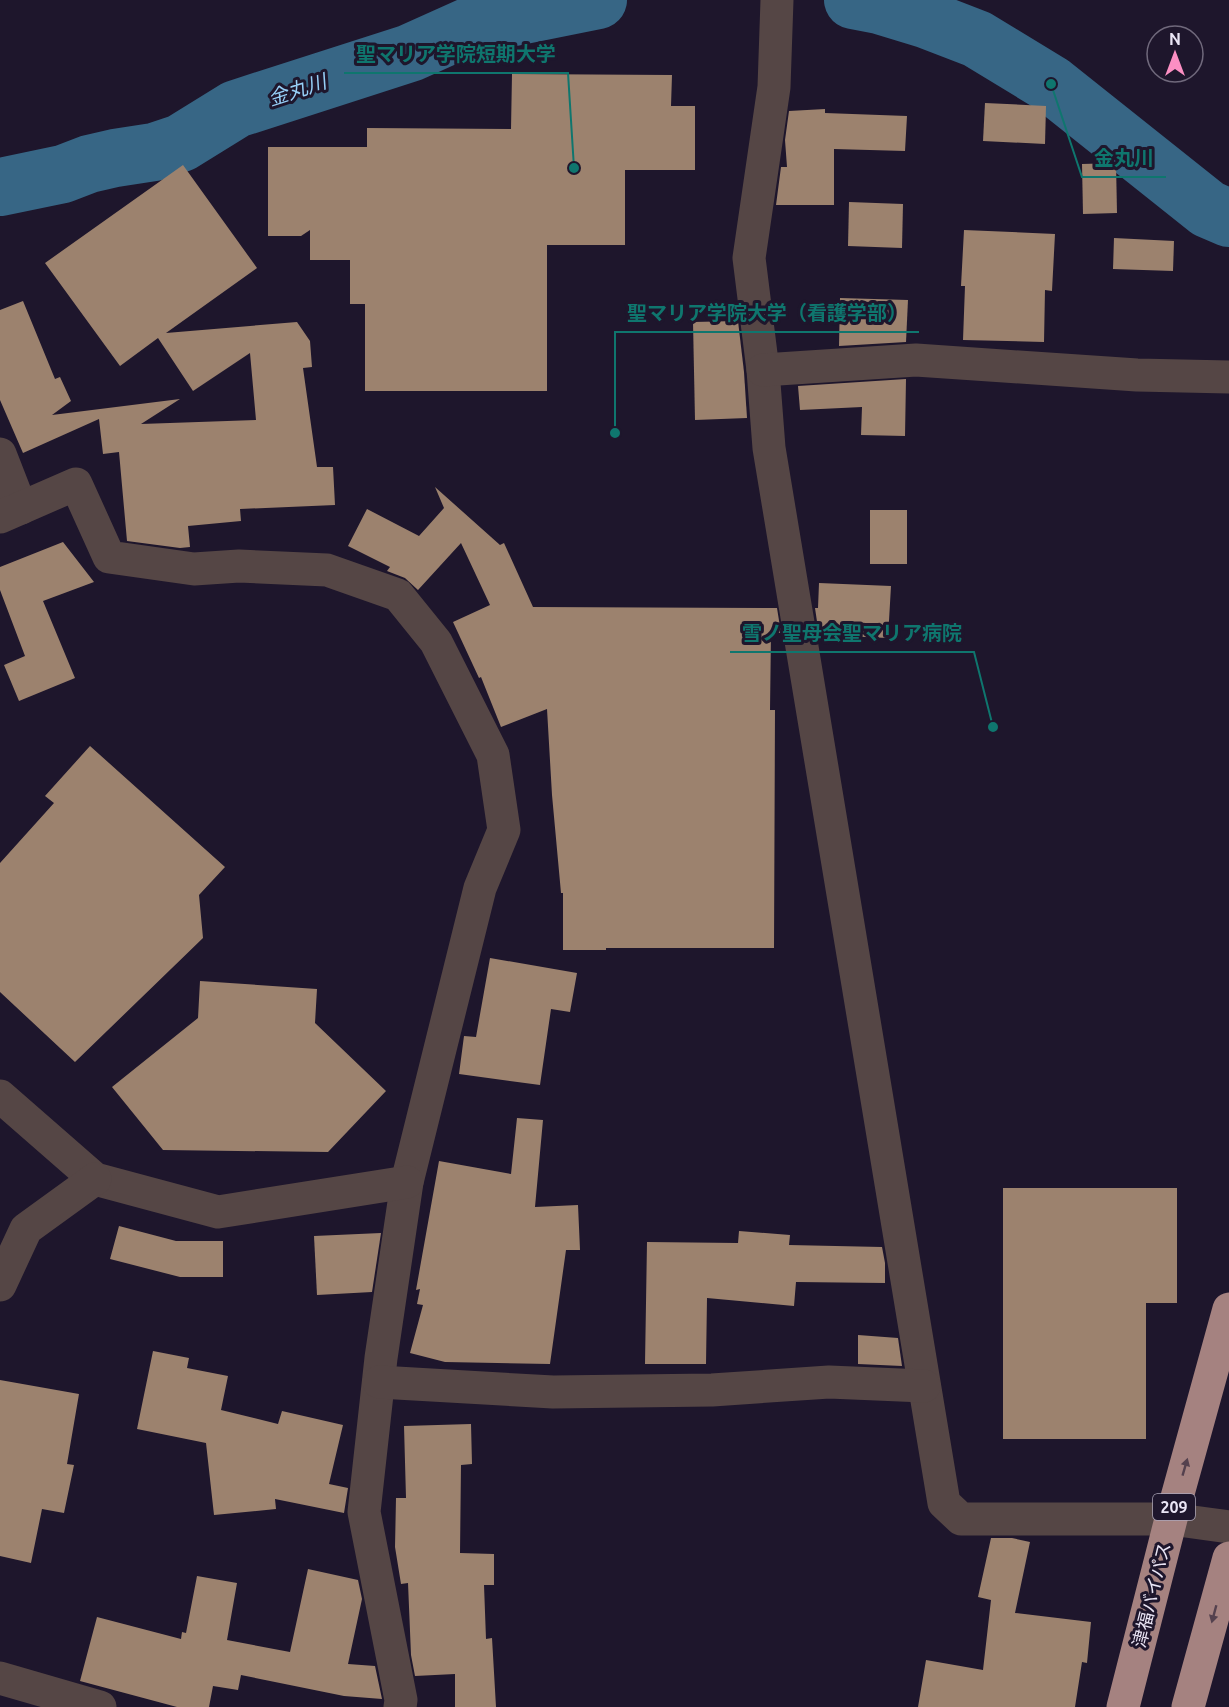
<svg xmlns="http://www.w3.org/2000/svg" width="1229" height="1707" viewBox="0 0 1229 1707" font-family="Ubuntu,'Noto Sans JP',sans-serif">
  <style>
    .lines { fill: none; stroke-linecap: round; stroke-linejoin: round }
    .river { stroke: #376685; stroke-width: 58 }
    .building { fill: #9c826e }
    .minor { stroke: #554645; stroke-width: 33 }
    .highway { stroke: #a58280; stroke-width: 33 }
    .oneway { fill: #54414e }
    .labels { text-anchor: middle; stroke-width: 6; stroke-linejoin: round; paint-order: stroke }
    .shield { fill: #1e162c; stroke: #ada7b9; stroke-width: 1.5 }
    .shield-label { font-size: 16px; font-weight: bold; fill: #eae5f5 }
    .street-label { font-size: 18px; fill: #eae5f5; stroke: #1e162c }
    .water-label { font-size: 20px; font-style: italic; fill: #96cff7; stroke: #1e162c }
    .leader { fill: none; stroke: #0f766e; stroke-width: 2 }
    .callout-dot { fill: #0f766e; stroke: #1e162c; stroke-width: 2 }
    .callout-label { font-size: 20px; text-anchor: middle; font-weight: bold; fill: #0f766e; stroke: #1e162c; stroke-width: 6; stroke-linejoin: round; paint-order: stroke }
  </style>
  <rect width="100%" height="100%" fill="#1e162c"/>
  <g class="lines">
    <g class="river">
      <path d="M 853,0 L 879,5 L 925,19 L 977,39 L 1051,84 L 1208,209 L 1229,218"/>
      <path d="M 0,187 L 63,174 L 89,164 L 115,158 L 154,152 L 181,143 L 236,109 L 410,53 L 470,26 L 598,0"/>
    </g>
  </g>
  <g class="building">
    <path d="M 512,74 L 672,75 L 671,106 L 695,106 L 695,170 L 625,170 L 625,245 L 547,245 L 547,391 L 365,391 L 365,304 L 350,304 L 350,260 L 310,260 L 310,230 L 301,236 L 268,236 L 268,147 L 367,147 L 367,128 L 511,129 Z"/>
    <path d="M 985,103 L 1046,106 L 1045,144 L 983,141 Z"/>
    <path d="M 825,109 L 825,113 L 907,116 L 905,151 L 834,149 L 834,205 L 776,205 L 781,167 L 787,167 L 785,140 L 789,111 Z"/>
    <path d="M 1116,163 L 1117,213 L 1083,214 L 1082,164 Z"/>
    <path d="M 183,165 L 257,268 L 166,333 L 297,322 L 310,341 L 312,367 L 303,368 L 317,467 L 333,467 L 335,505 L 240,509 L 241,521 L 188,526 L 190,547 L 180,548 L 127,541 L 119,452 L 103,454 L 99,419 L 23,453 L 0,400 L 0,310 L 23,301 L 55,379 L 60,377 L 71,401 L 52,415 L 180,399 L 141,424 L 256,420 L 250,353 L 193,391 L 158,338 L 120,366 L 45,263 Z"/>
    <path d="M 849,202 L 903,204 L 902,248 L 848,246 Z"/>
    <path d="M 964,230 L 1055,234 L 1052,291 L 1045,290 L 1044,342 L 963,340 L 965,286 L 961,286 Z"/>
    <path d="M 1114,238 L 1174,241 L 1173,271 L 1113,269 Z"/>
    <path d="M 840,298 L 908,300 L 906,342 L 839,346 Z"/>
    <path d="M 738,321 L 744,372 L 747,418 L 695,420 L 693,322 Z"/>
    <path d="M 906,379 L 905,436 L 861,435 L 862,407 L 800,410 L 798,386 Z"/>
    <path d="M 435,487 L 500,545 L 504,543 L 533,607 L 777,608 L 781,633 L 771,633 L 770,710 L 775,710 L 774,948 L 606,948 L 606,950 L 563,950 L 563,893 L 561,893 L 552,795 L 547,709 L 501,727 L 481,677 L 479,678 L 453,622 L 490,605 L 461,543 L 418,590 L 405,578 L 387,571 L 390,567 L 348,546 L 367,509 L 419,536 L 444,508 Z"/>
    <rect x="870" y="510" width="37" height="54"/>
    <path d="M 63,542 L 94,582 L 43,601 L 75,678 L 19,701 L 4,665 L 25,656 L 0,590 L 0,567 Z"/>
    <path d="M 819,583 L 891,586 L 888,638 L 819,635 L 815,608 L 818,608 Z"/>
    <path d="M 90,746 L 225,867 L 199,895 L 203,938 L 75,1062 L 0,992 L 0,863 L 54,803 L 45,796 Z"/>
    <path d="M 490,958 L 577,973 L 570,1012 L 551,1009 L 540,1085 L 459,1074 L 464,1036 L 476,1037 Z"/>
    <path d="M 200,981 L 317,989 L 315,1023 L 386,1091 L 328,1152 L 163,1150 L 112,1087 L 198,1018 Z"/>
    <path d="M 517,1118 L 543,1120 L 535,1207 L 578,1205 L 580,1250 L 566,1250 L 550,1364 L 445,1362 L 410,1353 L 423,1305 L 417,1304 L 420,1289 L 416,1290 L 439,1161 L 511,1174 Z"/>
    <path d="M 1003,1188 L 1177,1188 L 1177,1303 L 1146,1303 L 1146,1439 L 1003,1439 Z"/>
    <path d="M 119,1226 L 176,1241 L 223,1241 L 223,1277 L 180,1277 L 110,1259 Z"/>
    <path d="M 739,1231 L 790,1235 L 789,1245 L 882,1247 L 885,1263 L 885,1283 L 796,1282 L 794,1306 L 707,1298 L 706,1364 L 645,1364 L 647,1242 L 738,1243 Z"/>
    <path d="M 381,1233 L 372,1292 L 317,1295 L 314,1236 Z"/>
    <path d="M 858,1335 L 898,1338 L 902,1366 L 858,1364 Z"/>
    <path d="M 153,1351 L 189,1358 L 187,1368 L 228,1376 L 221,1410 L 278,1424 L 282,1411 L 343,1425 L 329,1484 L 348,1488 L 344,1513 L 275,1499 L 276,1509 L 214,1515 L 206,1443 L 137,1429 Z"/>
    <path d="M 0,1380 L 79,1394 L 67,1464 L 74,1465 L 64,1513 L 42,1509 L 31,1563 L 0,1556 Z"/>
    <path d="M 471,1424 L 472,1464 L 461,1465 L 460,1553 L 494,1554 L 494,1585 L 484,1585 L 486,1639 L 492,1638 L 496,1707 L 455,1707 L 455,1674 L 415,1676 L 411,1655 L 408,1583 L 401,1584 L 395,1547 L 396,1498 L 406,1498 L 404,1426 Z"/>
    <path d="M 991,1538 L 1012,1538 L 1030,1542 L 1015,1613 L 1091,1622 L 1087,1663 L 1082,1662 L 1075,1707 L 918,1707 L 926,1660 L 983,1670 L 991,1600 L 978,1597 Z"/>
    <path d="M 308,1569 L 358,1580 L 362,1599 L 348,1664 L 375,1666 L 382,1699 L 344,1696 L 241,1675 L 238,1690 L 213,1686 L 209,1707 L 177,1707 L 80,1681 L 97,1617 L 181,1639 L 182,1632 L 186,1633 L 197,1576 L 237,1583 L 227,1640 L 290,1652 Z"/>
  </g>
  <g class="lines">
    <g class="minor">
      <path d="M 777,0 L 774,87 L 749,258 L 763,370 L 769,448 L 944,1503 L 961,1519 L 1171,1519 L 1229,1527"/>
      <path d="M 763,370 L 916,360 L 1137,375 L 1229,377"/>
      <path d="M 0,454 L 21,508"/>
      <path d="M 0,517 L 76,484 L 109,557 L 194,569 L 239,566 L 327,570 L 398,595 L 436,642 L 493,755 L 504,830 L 480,888 L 407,1182 L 381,1358 L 364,1512 L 401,1700 L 400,1707"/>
      <path d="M 0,1096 L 95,1179 L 218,1212 L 407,1182"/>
      <path d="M 0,1285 L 26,1229 L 95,1179"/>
      <path d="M 379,1382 L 553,1392 L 712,1390 L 829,1382 L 924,1386"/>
      <path d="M 0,1678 L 100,1707"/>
    </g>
    <g class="highway">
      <path d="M 1123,1707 L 1171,1519 L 1229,1309"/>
      <path d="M 1188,1707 L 1229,1558"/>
    </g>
  </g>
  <defs><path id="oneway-solid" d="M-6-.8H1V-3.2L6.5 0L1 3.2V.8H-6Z" transform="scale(1.5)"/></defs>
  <g class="oneway">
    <use href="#oneway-solid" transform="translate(1185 1467) rotate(-74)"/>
    <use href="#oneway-solid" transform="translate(1214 1614) rotate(105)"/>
  </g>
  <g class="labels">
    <rect class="shield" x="1153" y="1494" width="42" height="26" rx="4.5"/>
    <g class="shield-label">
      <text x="1174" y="1513">209</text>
    </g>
    <g class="street-label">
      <text transform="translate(1152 1595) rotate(-76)" y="6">津福バイパス</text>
    </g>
    <g class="water-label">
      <text transform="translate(297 90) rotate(-18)" y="7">金丸川</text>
    </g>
  </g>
  <path class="leader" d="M574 168L568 73H344M1051 84L1082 177H1166M615 433L615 332H919M993 727L974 652H730"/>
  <g class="callout-dot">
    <circle cx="574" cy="168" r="6"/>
    <circle cx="1051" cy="84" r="6"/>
    <circle cx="615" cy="433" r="6"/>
    <circle cx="993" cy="727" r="6"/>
  </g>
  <g class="callout-label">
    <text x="456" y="61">聖マリア学院短期大学</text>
    <text x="1124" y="165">金丸川</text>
    <text x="767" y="320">聖マリア学院大学（看護学部）</text>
    <text x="852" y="640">雪ノ聖母会聖マリア病院</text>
  </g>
  <g transform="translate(1175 54)"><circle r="28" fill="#1e162c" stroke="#70697c" stroke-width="1.5"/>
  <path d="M0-4.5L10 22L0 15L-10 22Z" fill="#fc8fc3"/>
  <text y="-9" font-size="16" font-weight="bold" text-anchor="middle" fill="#eae5f5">N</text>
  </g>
</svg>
